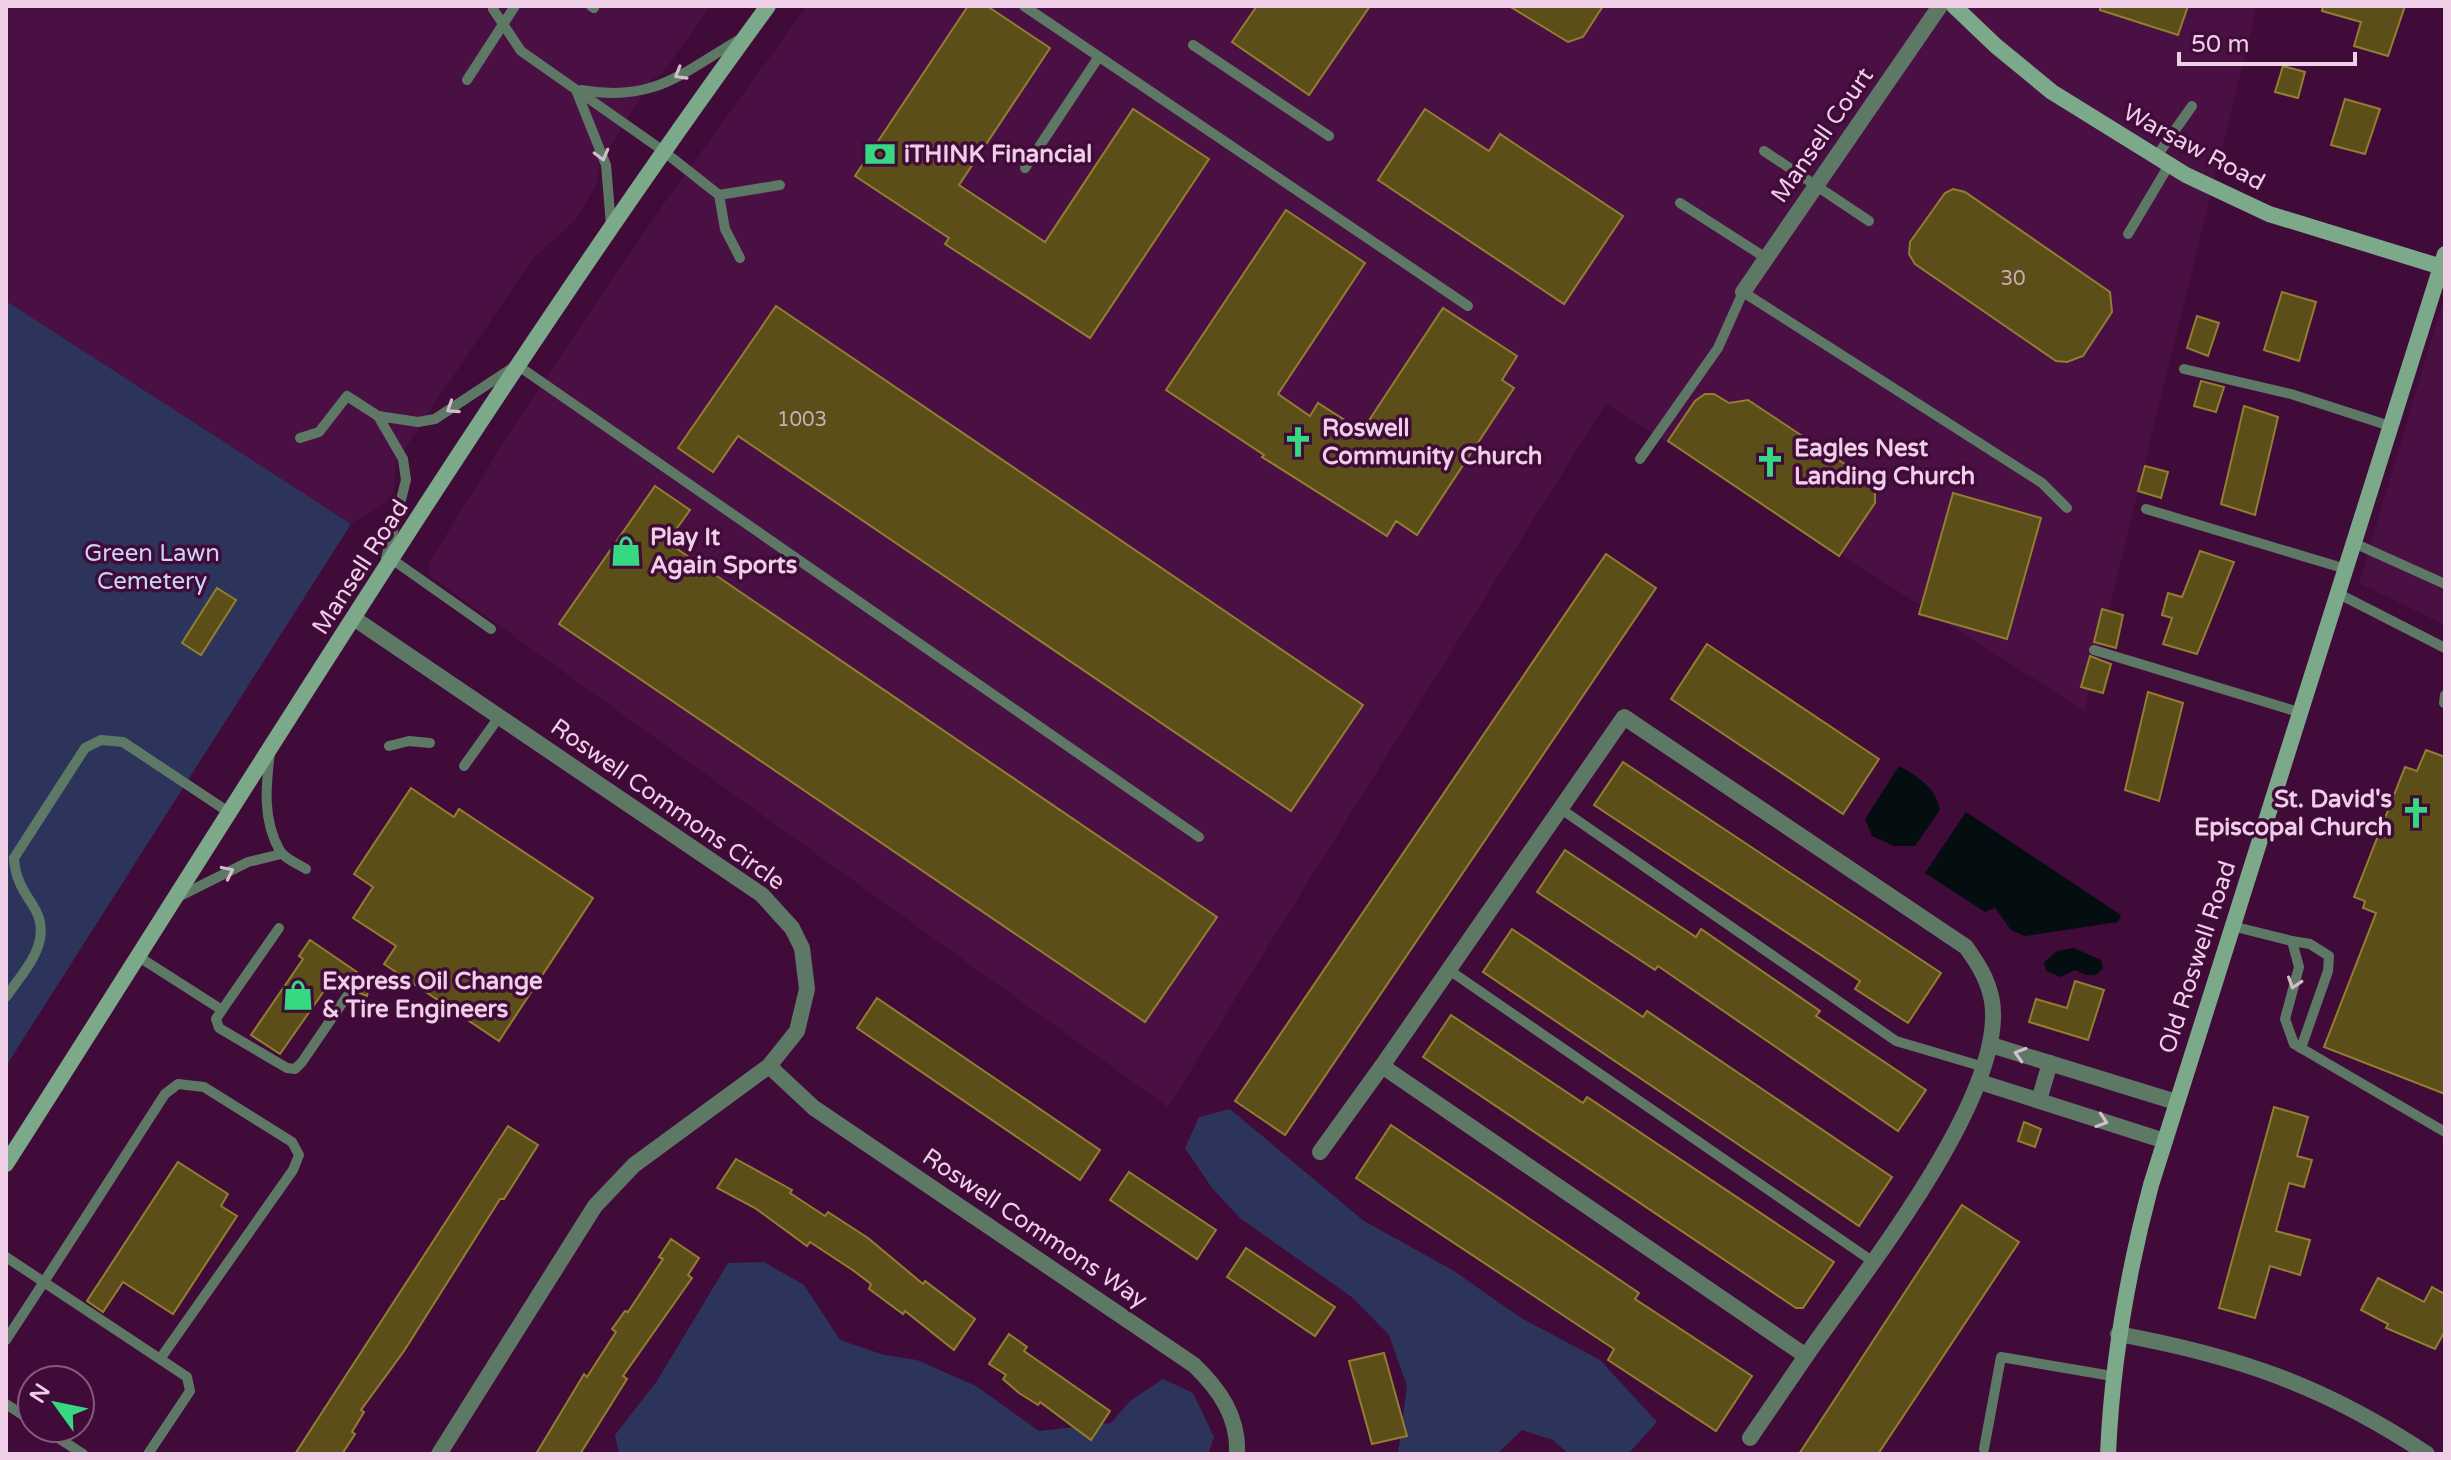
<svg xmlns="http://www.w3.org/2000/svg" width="2451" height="1460" viewBox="0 0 2451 1460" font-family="'Varela Round',sans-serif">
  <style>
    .built { fill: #4b1043 }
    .green { fill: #2d345c }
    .water { fill: #040e10 }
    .building { fill: #5c4e19; stroke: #927e30; stroke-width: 2 }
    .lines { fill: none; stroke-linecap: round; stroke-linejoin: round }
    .lane { stroke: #5d7965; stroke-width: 10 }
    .street { stroke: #5d7965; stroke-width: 16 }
    .secondary { stroke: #7ba989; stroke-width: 16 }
    .oneway { stroke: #d2bdcd }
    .labels { text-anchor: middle; stroke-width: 7; stroke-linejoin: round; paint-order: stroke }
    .number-label { font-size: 20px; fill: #caaeb4 }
    .street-label { font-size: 24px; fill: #efcee7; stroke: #400b38 }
    .poi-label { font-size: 24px; font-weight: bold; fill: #efcee7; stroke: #400b38; text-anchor: start }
    .park-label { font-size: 24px; fill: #cbd4f6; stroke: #400b38 }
  </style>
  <rect width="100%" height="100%" fill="#400b38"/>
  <g class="built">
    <path d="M 6,6 L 710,6 L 663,73 L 652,80 L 599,164 L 596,186 L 574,221 L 533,258 L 431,409 L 396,463 L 393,497 L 351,524 L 6,301 Z"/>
    <path d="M 807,6 L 2257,6 L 2084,711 L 1606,403 L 1168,1107 L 429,575 L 428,564 L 519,418 L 665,202 Z"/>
    <path d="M 2445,295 L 2445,625 L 2359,583 Z"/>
  </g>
  <g class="green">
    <path d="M 6,301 L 351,524 L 6,1066 Z"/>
    <path d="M 1230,1109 L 1364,1221 L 1454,1271 L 1521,1318 L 1600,1360 L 1657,1422 L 1628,1454 L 1569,1454 L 1553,1440 L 1522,1430 L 1497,1454 L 1398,1454 L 1407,1386 L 1389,1335 L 1353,1298 L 1240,1218 L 1212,1188 L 1185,1148 L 1199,1117 Z"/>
    <path d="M 764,1262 L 804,1285 L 840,1340 L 884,1355 L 917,1360 L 976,1386 L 1039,1431 L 1111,1423 L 1130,1401 L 1163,1379 L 1193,1393 L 1214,1437 L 1208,1454 L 619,1454 L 615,1435 L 657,1381 L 728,1263 Z"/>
  </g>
  <g class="water">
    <path d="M 1899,766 C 1918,776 1936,788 1940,810 L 1915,846 L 1894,846 L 1872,836 L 1865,819 Z"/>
    <path d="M 1966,812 L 2121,915 L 2118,922 L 2025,936 L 2011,930 L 1995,908 L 1985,912 L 1925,873 Z"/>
    <path d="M 2074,948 L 2101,960 L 2103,968 C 2094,980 2087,975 2075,970 L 2061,977 L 2046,971 L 2044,962 L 2057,951 Z"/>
  </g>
  <g class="building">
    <path d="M 968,6 L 987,6 L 1050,48 L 959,185 L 1045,242 L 1133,109 L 1209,159 L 1090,338 L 945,244 L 949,238 L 855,176 Z"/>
    <path d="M 1257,6 L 1370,6 L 1309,95 L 1232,42 Z"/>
    <path d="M 1509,6 L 1603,6 L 1583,37 L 1568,42 Z"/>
    <path d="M 2100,6 L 2188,6 L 2178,35 L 2100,10 Z"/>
    <path d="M 2323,6 L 2405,6 L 2388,56 L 2354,46 L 2361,22 L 2322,11 Z"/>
    <path d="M 2283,66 L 2305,72 L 2298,98 L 2275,92 Z"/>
    <path d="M 2345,99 L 2380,109 L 2365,154 L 2331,145 Z"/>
    <path d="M 1425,109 L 1489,151 L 1500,134 L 1623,216 L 1564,304 L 1378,180 Z"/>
    <path d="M 1953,189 L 1965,192 L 2110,292 L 2112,312 L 2083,356 L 2067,362 L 2056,361 L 1915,264 L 1909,254 L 1910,242 L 1945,193 Z"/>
    <path d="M 1286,210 L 1365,263 L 1278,394 L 1310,416 L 1318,403 L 1362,431 L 1443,308 L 1517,356 L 1502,380 L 1514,388 L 1417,535 L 1396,521 L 1387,536 L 1262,457 L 1264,455 L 1166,390 Z"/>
    <path d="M 2282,292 L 2316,302 L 2299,361 L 2264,350 Z"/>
    <path d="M 776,306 L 1363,705 L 1291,811 L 738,436 L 713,472 L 678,448 Z"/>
    <path d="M 2197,316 L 2219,323 L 2208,356 L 2187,348 Z"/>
    <path d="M 2201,381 L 2224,387 L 2216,412 L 2194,406 Z"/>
    <path d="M 1705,394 L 1714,394 L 1729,403 L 1748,400 L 1875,484 L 1875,503 L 1839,556 L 1668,441 L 1695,401 Z"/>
    <path d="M 2244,406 L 2278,417 L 2255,515 L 2221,504 Z"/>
    <path d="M 2145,466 L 2168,472 L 2161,498 L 2138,491 Z"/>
    <path d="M 655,486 L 690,510 L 667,542 L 1217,917 L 1145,1022 L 559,624 Z"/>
    <path d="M 1953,493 L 2041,518 L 2007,639 L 1919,614 Z"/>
    <path d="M 2200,551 L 2234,562 L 2197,654 L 2163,644 L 2172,618 L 2162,615 L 2168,593 L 2182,597 Z"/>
    <path d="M 1606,554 L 1656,588 L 1285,1135 L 1235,1101 Z"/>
    <path d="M 217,588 L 236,600 L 201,655 L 182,643 Z"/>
    <path d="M 2102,609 L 2123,615 L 2116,648 L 2094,642 Z"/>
    <path d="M 1707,644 L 1879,759 L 1843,814 L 1671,699 Z"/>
    <path d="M 2090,656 L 2111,664 L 2103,693 L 2081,687 Z"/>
    <path d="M 2148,692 L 2183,703 L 2159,801 L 2125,790 Z"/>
    <path d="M 2426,750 L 2445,757 L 2445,1094 L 2324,1047 L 2376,913 L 2363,908 L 2365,901 L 2354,897 L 2405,767 L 2417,771 Z"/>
    <path d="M 1623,762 L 1941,973 L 1908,1023 L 1855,989 L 1860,981 L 1594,805 Z"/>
    <path d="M 411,788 L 454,817 L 459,809 L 593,898 L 499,1041 L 384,964 L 396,946 L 353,918 L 373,887 L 354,874 Z"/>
    <path d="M 1565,850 L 1696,937 L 1701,929 L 1820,1011 L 1816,1016 L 1926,1090 L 1898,1131 L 1658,966 L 1655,970 L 1537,892 Z"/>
    <path d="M 1512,929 L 1643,1017 L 1647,1011 L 1892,1177 L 1859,1226 L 1483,972 Z"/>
    <path d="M 310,940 L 370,981 L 367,996 L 348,988 L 324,991 L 280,1054 L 251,1035 L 303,959 L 299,956 Z"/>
    <path d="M 2075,981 L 2104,990 L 2088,1040 L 2029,1022 L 2036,999 L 2067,1008 Z"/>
    <path d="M 877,998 L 1100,1150 L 1080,1180 L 857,1028 Z"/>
    <path d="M 1451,1015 L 1583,1103 L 1587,1097 L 1834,1262 L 1803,1308 L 1796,1308 L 1423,1057 Z"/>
    <path d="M 2274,1107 L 2308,1117 L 2297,1156 L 2312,1160 L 2304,1187 L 2289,1183 L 2276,1231 L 2310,1240 L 2300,1275 L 2270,1266 L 2255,1318 L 2219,1308 Z"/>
    <path d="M 2024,1122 L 2041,1129 L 2035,1147 L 2018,1141 Z"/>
    <path d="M 1391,1125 L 1639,1293 L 1635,1299 L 1752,1376 L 1716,1431 L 1608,1360 L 1614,1349 L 1356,1178 Z"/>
    <path d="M 508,1126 L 538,1145 L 504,1199 L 500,1199 L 404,1351 L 361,1410 L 364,1412 L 352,1432 L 355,1434 L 342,1454 L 295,1454 Z"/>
    <path d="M 736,1159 L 792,1190 L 790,1193 L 825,1216 L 828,1212 L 868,1238 L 923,1284 L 925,1281 L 975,1319 L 954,1350 L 905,1311 L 903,1314 L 869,1289 L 871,1284 L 854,1271 L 810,1242 L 807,1246 L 755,1208 L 717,1188 Z"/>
    <path d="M 178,1162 L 228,1194 L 221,1206 L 237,1216 L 173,1314 L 123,1282 L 103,1312 L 87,1301 Z"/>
    <path d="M 1129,1172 L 1216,1230 L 1197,1259 L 1110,1200 Z"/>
    <path d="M 1962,1205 L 2019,1242 L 1878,1454 L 1799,1454 Z"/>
    <path d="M 671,1239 L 699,1258 L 688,1275 L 692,1278 L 623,1376 L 627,1379 L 580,1454 L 536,1454 L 584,1374 L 587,1377 L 616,1332 L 612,1329 L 625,1311 L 628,1312 L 663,1259 L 659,1257 Z"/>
    <path d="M 1246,1248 L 1335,1307 L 1315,1336 L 1227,1277 Z"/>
    <path d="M 2378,1278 L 2424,1302 L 2432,1287 L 2445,1294 L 2445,1331 L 2435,1349 L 2386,1328 L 2388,1324 L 2361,1310 Z"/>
    <path d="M 1009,1334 L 1027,1347 L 1024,1351 L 1110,1411 L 1091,1440 L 1040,1402 L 1038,1405 L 1019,1393 L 1003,1379 L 1006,1375 L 989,1364 Z"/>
    <path d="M 1384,1353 L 1407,1436 L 1372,1444 L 1349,1361 Z"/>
  </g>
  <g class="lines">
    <g class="lane">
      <path d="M 591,6 L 594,8"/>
      <path d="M 1024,6 L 1468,306"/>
      <path d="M 493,9 L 521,51 L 662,150 L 719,195 L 725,229 L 740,258"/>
      <path d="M 1193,45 L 1329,136"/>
      <path d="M 467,80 L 515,6"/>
      <path d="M 576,90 L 606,165 L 611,225"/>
      <path d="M 581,90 C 655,103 681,73 742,38"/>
      <path d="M 1764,151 L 1869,221"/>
      <path d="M 2156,157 L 2192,106"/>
      <path d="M 1025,168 L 1098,58"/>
      <path d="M 719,195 L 780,185"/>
      <path d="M 1680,203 L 1766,258"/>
      <path d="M 2128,234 L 2169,165"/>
      <path d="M 2184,369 L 2291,394 L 2390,426"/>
      <path d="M 300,438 L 319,432 L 347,396 L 378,416"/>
      <path d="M 1640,459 L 1718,348 L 1743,292 L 2042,483 L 2067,508"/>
      <path d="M 2146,509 L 2346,569"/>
      <path d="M 2354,543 L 2445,584"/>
      <path d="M 386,558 L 406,480 L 403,459 L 378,416 L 418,422 L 435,419 L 517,365 L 1199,837"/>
      <path d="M 393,560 L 491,629"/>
      <path d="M 2339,594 L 2445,648"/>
      <path d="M 2094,650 L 2302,713"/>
      <path d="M 2444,703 L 2445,695"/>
      <path d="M 389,746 L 409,741 L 430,743"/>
      <path d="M 270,752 C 266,785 262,820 280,851 C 285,859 298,864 306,869"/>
      <path d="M 464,766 L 499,717"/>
      <path d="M 1561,809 L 1896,1041 L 1984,1067"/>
      <path d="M 180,896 L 248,862 L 281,854"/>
      <path d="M 2232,926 L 2292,941 L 2299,967 L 2285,1019 L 2294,1044 L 2445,1132"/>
      <path d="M 2292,941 L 2310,944 L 2329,956 L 2328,971 L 2301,1048"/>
      <path d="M 139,957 L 222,1010 L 216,1019 L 219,1028 L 287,1068 L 295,1069 L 302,1062 L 347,996"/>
      <path d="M 1449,970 L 1872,1261"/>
      <path d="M 6,997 C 26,968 56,939 32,904 C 22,889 15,877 14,858 L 85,748 L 101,740 L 123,742 L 230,813"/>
      <path d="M 222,1010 L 279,928"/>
      <path d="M 6,1257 L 160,1359 L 293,1170 L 299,1155 L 292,1142 L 204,1087 L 178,1084 L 165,1094 C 112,1176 60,1258 6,1340"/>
      <path d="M 6,1404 L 32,1421"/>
      <path d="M 43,1428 L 83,1454"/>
      <path d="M 1984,1449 L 2001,1357 L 2112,1376"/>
      <path d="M 148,1454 L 190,1391 L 187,1377 L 160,1359"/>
    </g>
    <g class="street">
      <path d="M 1743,292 L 1940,6"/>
      <path d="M 355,619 L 762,895 L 792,928 L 802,948 L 807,989 L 797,1031 L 769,1066 L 634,1165 L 595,1206 L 439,1454"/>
      <path d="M 1624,717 L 1966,947 C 1978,964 1988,979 1992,1001 C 2007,1096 1861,1276 1806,1356 L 1382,1066 Z"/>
      <path d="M 1991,1045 L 2176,1102"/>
      <path d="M 769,1066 L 814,1108 L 1194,1365 C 1219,1389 1239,1417 1237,1454"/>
      <path d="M 1980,1082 L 2165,1141"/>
      <path d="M 2039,1100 L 2050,1063"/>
      <path d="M 1320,1152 L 1382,1066"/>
      <path d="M 2118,1334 C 2238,1356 2325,1386 2427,1454"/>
      <path d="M 1750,1438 L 1806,1356"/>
    </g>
    <g class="secondary">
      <path d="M 1954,6 L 1996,46 L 2052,92 L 2186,175 L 2269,214 L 2445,268"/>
      <path d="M 6,1164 C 255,775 495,379 768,6"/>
      <path d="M 2108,1454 C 2112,1361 2127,1275 2151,1185 L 2445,254"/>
    </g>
  </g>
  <defs><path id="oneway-chevron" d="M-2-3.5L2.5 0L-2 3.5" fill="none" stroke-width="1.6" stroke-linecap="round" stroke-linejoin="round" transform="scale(2)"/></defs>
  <g class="oneway">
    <use href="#oneway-chevron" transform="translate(680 74) rotate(150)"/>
    <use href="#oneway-chevron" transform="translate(602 155) rotate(75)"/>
    <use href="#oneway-chevron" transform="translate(452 408) rotate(147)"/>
    <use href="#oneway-chevron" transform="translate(228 872) rotate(-26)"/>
    <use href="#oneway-chevron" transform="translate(2294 983) rotate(108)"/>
    <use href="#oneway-chevron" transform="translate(2020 1054) rotate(-163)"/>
    <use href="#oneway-chevron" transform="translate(2102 1121) rotate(18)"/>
  </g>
  <defs>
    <symbol id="bank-bare" viewBox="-9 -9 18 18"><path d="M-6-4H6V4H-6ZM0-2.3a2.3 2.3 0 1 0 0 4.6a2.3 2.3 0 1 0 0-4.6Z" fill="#36d881" stroke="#400b38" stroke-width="2.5" paint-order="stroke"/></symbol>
    <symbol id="church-bare" viewBox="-9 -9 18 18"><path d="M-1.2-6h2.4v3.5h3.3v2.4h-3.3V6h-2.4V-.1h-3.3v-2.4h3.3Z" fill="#36d881" stroke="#400b38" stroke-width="2.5" paint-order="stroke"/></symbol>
    <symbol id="shop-bare" viewBox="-9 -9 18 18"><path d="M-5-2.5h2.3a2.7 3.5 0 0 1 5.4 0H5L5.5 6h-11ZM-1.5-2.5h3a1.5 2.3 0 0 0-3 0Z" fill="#36d881" stroke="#400b38" stroke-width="2.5" paint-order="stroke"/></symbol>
  </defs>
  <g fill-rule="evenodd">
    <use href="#bank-bare" x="858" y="132" width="44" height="44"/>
    <use href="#church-bare" x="1276" y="420" width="44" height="44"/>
    <use href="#church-bare" x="1748" y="440" width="44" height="44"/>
    <use href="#shop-bare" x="604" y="529" width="44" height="44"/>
    <use href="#church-bare" x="2394" y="791" width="44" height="44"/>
    <use href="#shop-bare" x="276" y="973" width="44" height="44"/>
  </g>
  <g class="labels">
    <g class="number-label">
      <text x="2013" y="285">30</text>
      <text x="802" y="426">1003</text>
    </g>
    <g class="street-label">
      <text transform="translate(1822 135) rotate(-55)" y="8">Mansell Court</text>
      <text transform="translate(2194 147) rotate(28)" y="8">Warsaw Road</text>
      <text transform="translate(360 567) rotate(-57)" y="8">Mansell Road</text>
      <text transform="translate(668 804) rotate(35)" y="8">Roswell Commons Circle</text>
      <text transform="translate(2197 957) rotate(-72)" y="8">Old Roswell Road</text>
      <text transform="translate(1035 1228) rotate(34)" y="8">Roswell Commons Way</text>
    </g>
    <g class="poi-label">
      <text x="904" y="162">iTHINK Financial</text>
      <text x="1322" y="436">Roswell<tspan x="1322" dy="28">Community Church</tspan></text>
      <text x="1794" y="456">Eagles Nest<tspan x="1794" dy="28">Landing Church</tspan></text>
      <text x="650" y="545">Play It<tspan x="650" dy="28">Again Sports</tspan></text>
      <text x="2392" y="807" text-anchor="end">St. David's<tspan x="2392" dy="28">Episcopal Church</tspan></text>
      <text x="322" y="989">Express Oil Change<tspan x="322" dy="28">&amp; Tire Engineers</tspan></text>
    </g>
    <g class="park-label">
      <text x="152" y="561">Green Lawn<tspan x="152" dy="28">Cemetery</tspan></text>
    </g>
  </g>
  <rect width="2451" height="1460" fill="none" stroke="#efcee7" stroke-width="16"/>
  <g transform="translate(56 1404) rotate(303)"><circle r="38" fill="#400b38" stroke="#86597e" stroke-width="2"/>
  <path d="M0-6L14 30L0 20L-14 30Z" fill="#36d881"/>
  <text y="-12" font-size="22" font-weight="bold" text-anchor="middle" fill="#efcee7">N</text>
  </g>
  <path d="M2179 52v12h176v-12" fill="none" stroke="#efcee7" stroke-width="4"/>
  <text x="2191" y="52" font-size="24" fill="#efcee7" stroke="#400b38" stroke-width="6" paint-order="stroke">50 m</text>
</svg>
